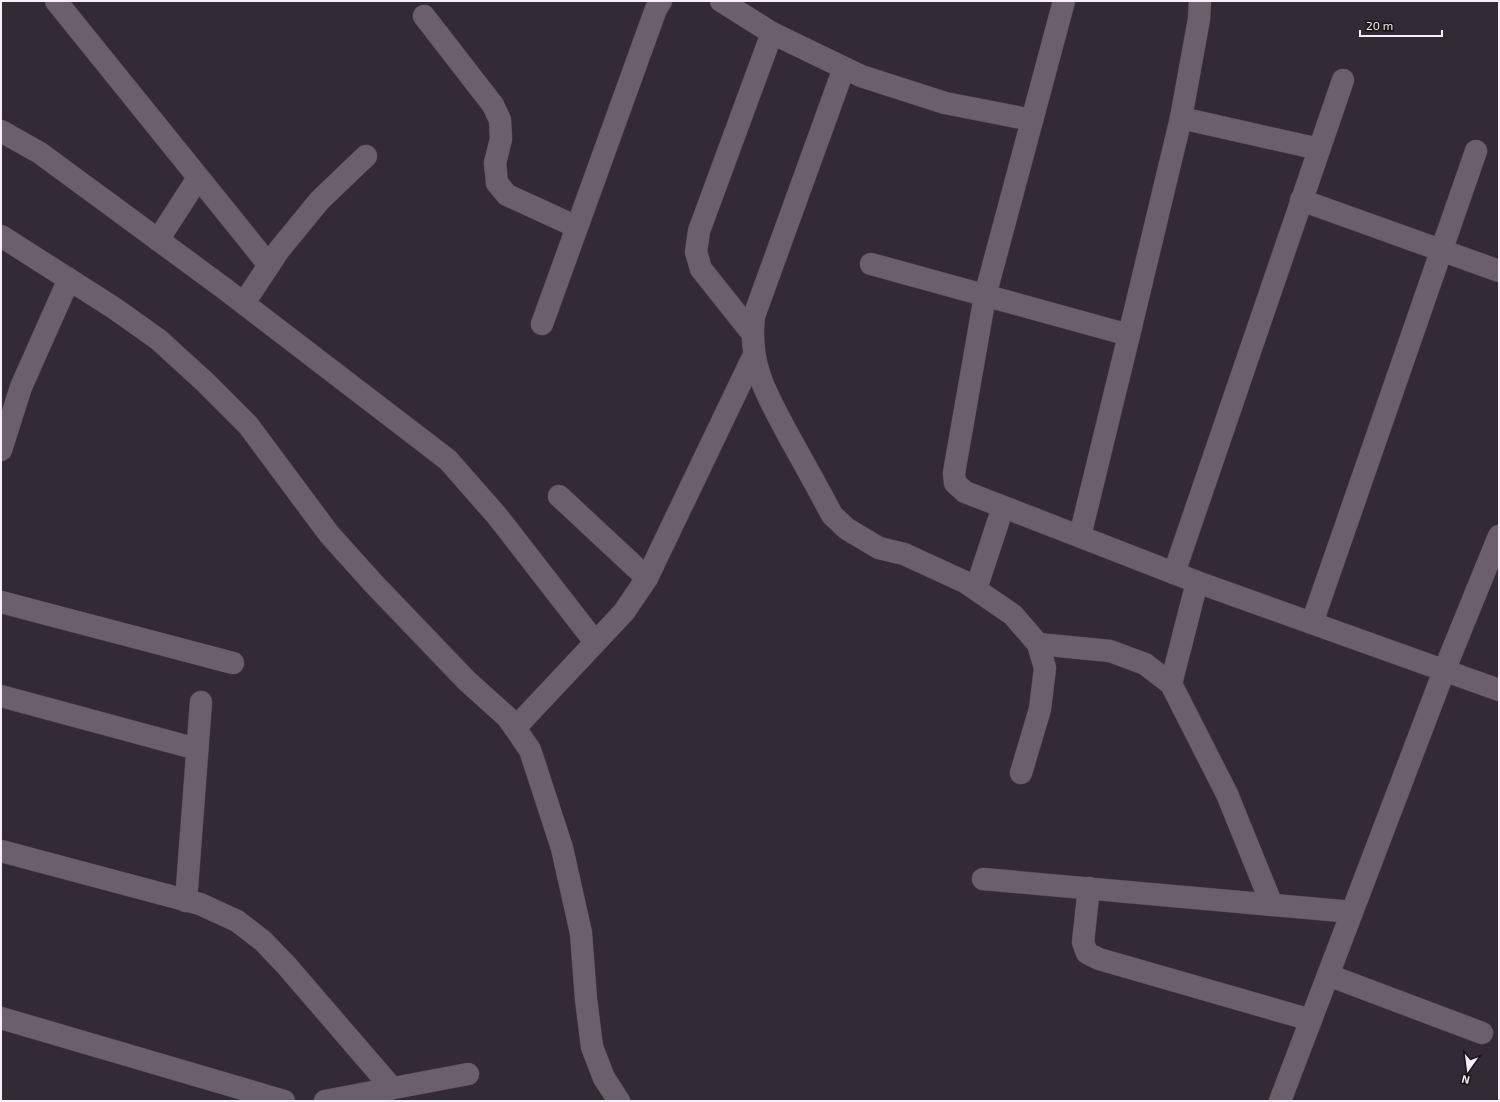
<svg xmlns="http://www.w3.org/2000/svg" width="1500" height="1102" viewBox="0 0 1500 1102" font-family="'Exo 2',sans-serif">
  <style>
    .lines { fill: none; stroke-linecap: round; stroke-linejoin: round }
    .street-casing { stroke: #4f4751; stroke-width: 23 }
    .street { stroke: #6a606c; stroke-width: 22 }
  </style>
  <rect width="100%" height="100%" fill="#322a34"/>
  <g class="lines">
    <defs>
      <g id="street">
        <path d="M 56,1 L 269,265"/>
        <path d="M 721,1 L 772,33 L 861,76 L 945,103 L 1032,120"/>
        <path d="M 1064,1 L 985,296 L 954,473 L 955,483 L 965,492 L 1197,582 L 1499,690"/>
        <path d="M 424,16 L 493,105 L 500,120 L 501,139 L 495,163 L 497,183 L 507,195 L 577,227"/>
        <path d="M 844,68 L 754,316 C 748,367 768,397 791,440 C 805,465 819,490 832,515 L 847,529 L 879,548 L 904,554 L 965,582 L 1013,615 L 1038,644 L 1045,668 L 1040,709 L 1021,773"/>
        <path d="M 1181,118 L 1319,149"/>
        <path d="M 1,131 L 40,153 L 225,289 L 448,460 L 498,517 L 595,642"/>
        <path d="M 1301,200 L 1499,271"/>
        <path d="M 1,236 L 114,308 L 159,340 L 206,383 L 248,425 L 329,534 L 374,584 L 467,681 L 507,717 L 515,728 L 530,750 L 562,848 L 581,933 L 586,999 L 592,1047 L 604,1078 L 619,1101"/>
        <path d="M 158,240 L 198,178"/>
        <path d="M 871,264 L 1129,335"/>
        <path d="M 244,303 L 279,250 L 320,200 L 366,156"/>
        <path d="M 542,324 L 656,9 L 661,1"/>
        <path d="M 752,333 L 701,269 L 696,252 L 699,231 L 772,33"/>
        <path d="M 1,450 L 21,387 L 69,279"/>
        <path d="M 559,496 L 647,578"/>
        <path d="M 1080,536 L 1129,335 L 1181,118 L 1199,19 L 1200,1"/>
        <path d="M 1174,573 L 1343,80"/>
        <path d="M 976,589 L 1003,507"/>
        <path d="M 1,602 L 233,663"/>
        <path d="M 1312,623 L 1476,151"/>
        <path d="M 1038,644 L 1110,651 L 1145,664 L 1171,684 L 1227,794 L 1272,905"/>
        <path d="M 1171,684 L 1197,582"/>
        <path d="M 1,696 L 197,749"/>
        <path d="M 515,728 L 624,612 L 647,578 L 754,355"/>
        <path d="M 1,851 L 200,904 L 237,921 L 263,941 L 286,965 L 392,1088"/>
        <path d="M 983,879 L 1352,912"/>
        <path d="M 1089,888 L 1083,942 L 1087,953 L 1099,959 L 1311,1020"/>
        <path d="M 186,901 L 201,702"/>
        <path d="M 1328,975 L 1482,1033"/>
        <path d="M 1,1018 L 284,1101"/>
        <path d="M 325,1101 L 468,1074"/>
        <path d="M 1280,1101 L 1444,671 L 1499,536"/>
      </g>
    </defs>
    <use href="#street" class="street-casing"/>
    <use href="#street" class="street"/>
  </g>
  <rect width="1500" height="1102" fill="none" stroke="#f5f0f7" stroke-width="4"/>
  <g transform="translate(1468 1070) rotate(194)" stroke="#181418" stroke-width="3" paint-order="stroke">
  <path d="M0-3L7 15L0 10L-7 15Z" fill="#f5f0f7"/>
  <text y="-6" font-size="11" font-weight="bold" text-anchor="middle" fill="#f5f0f7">N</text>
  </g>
  <path d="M1360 30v6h82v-6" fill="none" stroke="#f5f0f7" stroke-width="2"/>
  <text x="1366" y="30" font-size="12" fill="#f5f0f7" stroke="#181418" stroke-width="3" paint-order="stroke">20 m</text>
</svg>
